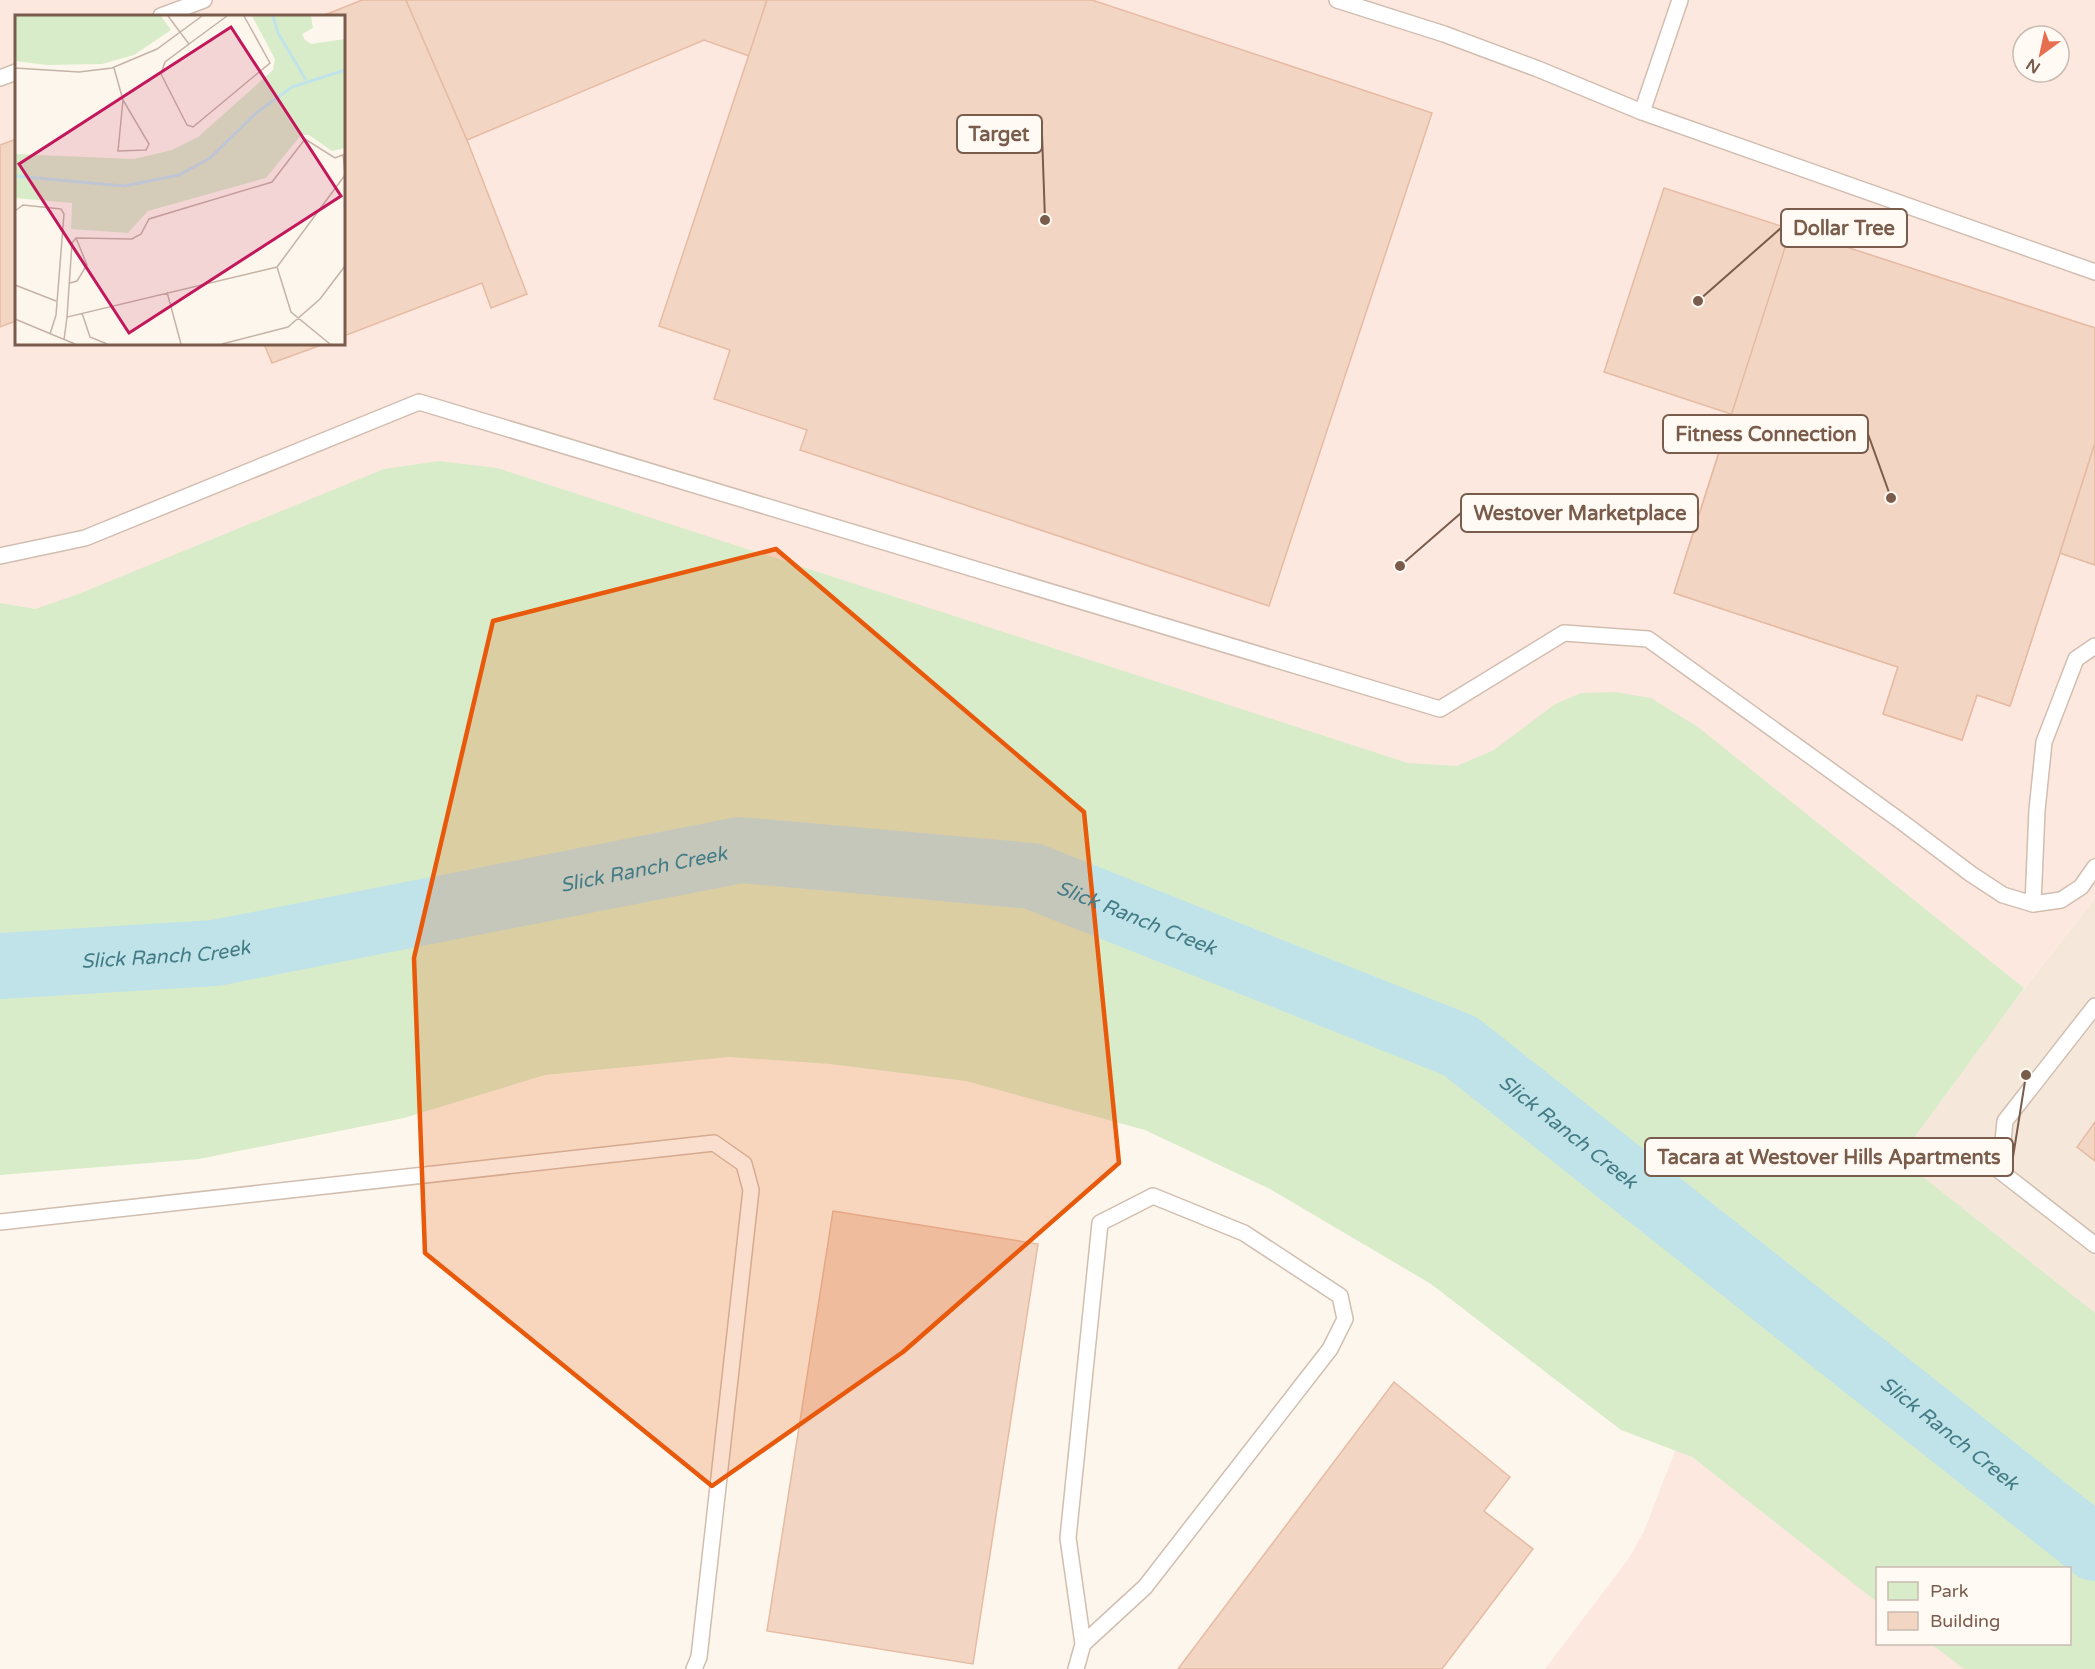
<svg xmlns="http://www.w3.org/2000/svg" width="2095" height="1669" viewBox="0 0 2095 1669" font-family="'Varela Round',sans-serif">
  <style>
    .residential { fill: #f5e8da }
    .commercial { fill: #fde8e0; fill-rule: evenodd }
    .green { fill: #d8ecc9 }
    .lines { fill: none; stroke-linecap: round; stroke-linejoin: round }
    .river { stroke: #bfe3e8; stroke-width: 66 }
    .building { fill: #f3d5c3; stroke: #e6bba3; stroke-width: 1.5 }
    .lane-casing { stroke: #d1beb0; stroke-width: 18 }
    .lane { stroke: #fff; stroke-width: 15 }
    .marked { fill: #e8590c; fill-opacity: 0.2; stroke: #e8590c; stroke-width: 4.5; stroke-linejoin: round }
    .labels { text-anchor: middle; stroke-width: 5; stroke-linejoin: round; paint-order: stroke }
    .water-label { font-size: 20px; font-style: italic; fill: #437c86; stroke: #fffaf3 }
    .inset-river { fill: none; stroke: #bfe3e8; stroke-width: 3 }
    .inset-road { fill: none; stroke: #c5b3a7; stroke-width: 1.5 }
    .view { fill: #c2185b; fill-opacity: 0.15; stroke: #c2185b; stroke-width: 3 }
    .inset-edge { fill: none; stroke: #7a5c4d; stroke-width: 3 }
    .leader { fill: none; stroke: #7a5c4d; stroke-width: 2 }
    .callout-dot { fill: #7a5c4d; stroke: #fffaf3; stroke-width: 2 }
    .callout { fill: #fffaf3; stroke: #7a5c4d; stroke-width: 2 }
    .callout-label { font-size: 20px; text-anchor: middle; font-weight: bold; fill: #7a5c4d }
  </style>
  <rect width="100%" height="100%" fill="#fdf6ec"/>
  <path class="residential" d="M 2095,898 L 2095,1322 L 1890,1161 Z"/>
  <g class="commercial">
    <path d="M 0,0 L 2095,0 L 2095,898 L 1889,1161 L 0,621 ZM 16,16 L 344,16 L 344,344 L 16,344 ZM 2023,36 L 2059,36 L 2059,72 L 2023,72 Z"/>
    <path d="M 1677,1446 L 1877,1599 L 1878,1644 L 1937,1644 L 1970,1669 L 1545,1669 L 1629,1558 L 1644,1531 Z"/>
  </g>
  <path class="green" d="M 439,461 L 497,468 L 1408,763 L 1457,766 L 1494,750 L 1555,704 L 1581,693 L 1615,692 L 1651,698 L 1698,727 L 2024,988 L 1899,1158 L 2095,1313 L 2095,1669 L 1964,1669 L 1931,1644 L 2070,1644 L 2070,1568 L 1878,1568 L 1877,1602 L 1692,1457 L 1621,1430 L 1431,1284 L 1270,1189 L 1145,1130 L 966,1081 L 830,1064 L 729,1057 L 545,1075 L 404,1118 L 199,1159 L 0,1175 L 0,603 L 35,609 L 76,595 L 384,469 Z"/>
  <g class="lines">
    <path class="river" id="s1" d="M 0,966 L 215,953 L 740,850 L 1032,876 L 1460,1046 L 2095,1548"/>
  </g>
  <g class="building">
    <path d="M 362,0 L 406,0 L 467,140 L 527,294 L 491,308 L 482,283 L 344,336 L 344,16 L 322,16 Z"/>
    <path d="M 406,0 L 767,0 L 749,56 L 704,40 L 467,140 Z"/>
    <path d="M 767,0 L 1092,0 L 1432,113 L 1269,606 L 800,450 L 807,430 L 714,399 L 730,350 L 659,326 Z"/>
    <path d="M 16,139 L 16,321 L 0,327 L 0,145 Z"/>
    <path d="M 1664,188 L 2095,328 L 2095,565 L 2060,553 L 2010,706 L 1977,695 L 1962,740 L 1883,714 L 1898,667 L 1674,593 L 1731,414 L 1604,372 Z"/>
    <path d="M 1791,229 L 2095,328 L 2095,443 L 2060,553 L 2010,706 L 1977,695 L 1962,740 L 1883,714 L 1898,667 L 1674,593 Z"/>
    <path d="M 264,344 L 324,344 L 272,363 Z"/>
    <path d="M 2095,443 L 2095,565 L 2060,553 Z"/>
    <path d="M 2095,1122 L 2095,1161 L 2077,1147 Z"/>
    <path d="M 833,1211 L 1038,1244 L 973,1664 L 767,1631 Z"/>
    <path d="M 1394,1382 L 1510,1477 L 1484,1511 L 1533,1549 L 1442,1669 L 1178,1669 Z"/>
  </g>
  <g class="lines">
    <defs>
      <g id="lane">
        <path d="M 1337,0 L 1444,34 L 1538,69 L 1642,112 L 2095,272"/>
        <path d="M 161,16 L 204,0"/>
        <path d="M 0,78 L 16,72"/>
        <path d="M 1642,112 L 1680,0"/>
        <path d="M 0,556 L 85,538 L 419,402 L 1440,709 L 1564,633 L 1648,639 L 1902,822 L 1971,874 L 2003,895 L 2033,904 L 2061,900 L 2081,887 L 2095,867"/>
        <path d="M 2033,904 L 2037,810 L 2044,742 L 2076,659 L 2095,646"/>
        <path d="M 2095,1006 L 2005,1121 L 2000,1171 L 2095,1245"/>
        <path d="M 0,1222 L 714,1143 L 744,1164 L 751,1190 L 699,1657 L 694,1669"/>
        <path d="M 1076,1669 L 1083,1644 L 1068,1538 L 1100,1223 L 1153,1196 L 1244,1233 L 1340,1296 L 1345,1319 L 1330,1349 L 1145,1587 L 1083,1644"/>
      </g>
    </defs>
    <use href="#lane" class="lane-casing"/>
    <use href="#lane" class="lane"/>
  </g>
  <path class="marked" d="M 776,549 L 1084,812 L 1119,1163 L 903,1352 L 712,1486 L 425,1253 L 414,958 L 493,621 Z"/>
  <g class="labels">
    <g class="water-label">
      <text dy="7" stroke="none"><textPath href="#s1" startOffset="652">Slick Ranch Creek</textPath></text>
      <text dy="7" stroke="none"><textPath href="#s1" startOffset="1156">Slick Ranch Creek</textPath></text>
      <text dy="7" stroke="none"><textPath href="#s1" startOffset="166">Slick Ranch Creek</textPath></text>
      <text dy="7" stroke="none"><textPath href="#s1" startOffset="1642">Slick Ranch Creek</textPath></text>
      <text dy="7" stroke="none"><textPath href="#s1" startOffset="2128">Slick Ranch Creek</textPath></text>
    </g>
  </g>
  <g transform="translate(15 15)">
    <rect width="330" height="330" fill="#fdf6ec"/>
    <path d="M 0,1 L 146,1 L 156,15 L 119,40 L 87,49 L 32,50 L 0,46 ZM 237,1 L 296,1 L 298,13 L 287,19 L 290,25 L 296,29 L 330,24 L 330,133 L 317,136 L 294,120 L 286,120 L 251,163 L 133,196 L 113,218 L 56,214 L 57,188 L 0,183 L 0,139 L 119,144 L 157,135 L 183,122 L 258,55 L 260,44 Z" fill="#d8ecc9"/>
    <path class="inset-river" d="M 258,1 L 263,18 L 291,65M 0,161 L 109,171 L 164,160 L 195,143 L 241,98 L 277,72 L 330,55"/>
    <path class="inset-road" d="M 153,1 L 174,29 L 150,47 L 146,59 L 172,110 L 178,112 L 255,48 L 229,1M 174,29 L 212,1M 0,53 L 64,57 L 97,53 L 142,34 L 187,1M 99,53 L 108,85 L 103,136 L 131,135 L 134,129 L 108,85M 328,140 L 330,158M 0,196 L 8,190 L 46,194 L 49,199 L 41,300 L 35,319M 0,200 L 0,221M 262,252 L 276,297 L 315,329M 55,268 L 62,266 L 72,250 L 61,223M 0,270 L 41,286M 152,277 L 166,329M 67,298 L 75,322 L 92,329M 52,302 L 57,228 L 61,223 L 117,224 L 126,219 L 134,204 L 257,167 L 290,124 L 320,143 L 330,139M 0,304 L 60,329M 49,325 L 52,302 L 262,252 L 330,160M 207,329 L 273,312 L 305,284 L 330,251"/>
    <path class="view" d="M 216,12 L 326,181 L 114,318 L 4,149 Z"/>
    <rect width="330" height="330" class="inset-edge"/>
  </g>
  <path class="leader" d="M1045 220L1042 134M1698 301L1781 228M1891 498L1868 434M1400 566L1461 513M2026 1075L2013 1157"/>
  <g class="callout-dot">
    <circle cx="1045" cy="220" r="6"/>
    <circle cx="1698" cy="301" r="6"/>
    <circle cx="1891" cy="498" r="6"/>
    <circle cx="1400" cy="566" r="6"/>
    <circle cx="2026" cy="1075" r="6"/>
  </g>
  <g class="callout">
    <rect x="957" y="115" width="85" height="38" rx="6"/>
    <rect x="1781" y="209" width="126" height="38" rx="6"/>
    <rect x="1663" y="415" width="205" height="38" rx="6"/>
    <rect x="1461" y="494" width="237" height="38" rx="6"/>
    <rect x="1645" y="1138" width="368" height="38" rx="6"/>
  </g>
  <g class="callout-label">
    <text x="999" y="141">Target</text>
    <text x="1844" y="235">Dollar Tree</text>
    <text x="1766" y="441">Fitness Connection</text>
    <text x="1580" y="520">Westover Marketplace</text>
    <text x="1829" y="1164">Tacara at Westover Hills Apartments</text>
  </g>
  <rect x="1876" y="1567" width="195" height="78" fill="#fffaf3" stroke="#cabbb1" stroke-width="1.5"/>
  <rect x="1888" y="1582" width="30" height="18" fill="#d8ecc9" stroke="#cabbb1" stroke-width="1.5"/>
  <text x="1930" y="1597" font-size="18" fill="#7a5c4d">Park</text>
  <rect x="1888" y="1612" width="30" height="18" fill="#f3d5c3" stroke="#cabbb1" stroke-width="1.5"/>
  <text x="1930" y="1627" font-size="18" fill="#7a5c4d">Building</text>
  <g transform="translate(2041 54) rotate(213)"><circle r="28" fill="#fffaf3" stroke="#cabbb1" stroke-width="1.5"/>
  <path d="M0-4.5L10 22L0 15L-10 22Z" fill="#e76f51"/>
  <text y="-9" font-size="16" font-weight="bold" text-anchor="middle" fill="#7a5c4d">N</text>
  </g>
</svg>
